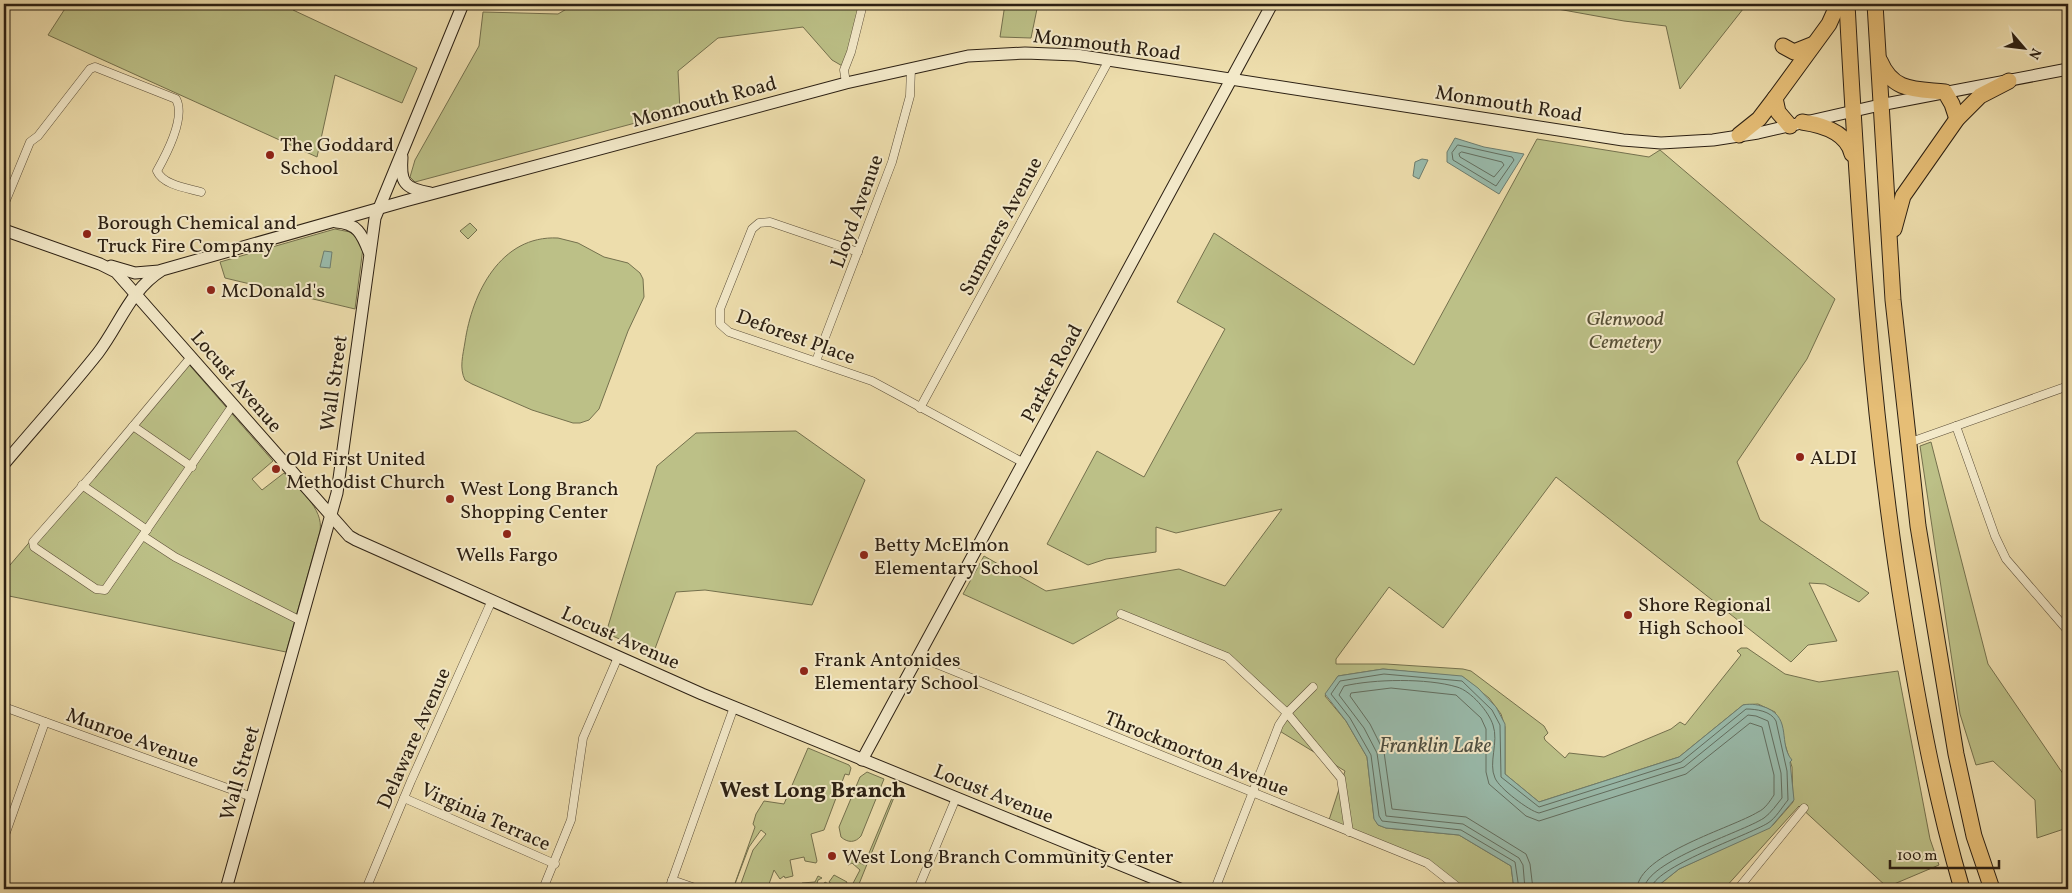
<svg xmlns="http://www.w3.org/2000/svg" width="2072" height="893" viewBox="0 0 2072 893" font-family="Vollkorn,serif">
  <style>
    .green { fill: #bcc087; stroke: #74704d }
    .water { fill: #99bbac; stroke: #6d7d6f }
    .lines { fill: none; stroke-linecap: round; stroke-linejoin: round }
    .shore { stroke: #626e60; stroke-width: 1 }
    .street-casing { stroke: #5c4f39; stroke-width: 9 }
    .secondary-casing { stroke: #2c2013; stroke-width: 13 }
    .highway-casing { stroke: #2c2013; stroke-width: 17 }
    .street { stroke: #f3e9c9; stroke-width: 8 }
    .secondary { stroke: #f3e9c9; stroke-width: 11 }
    .highway { stroke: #e6be76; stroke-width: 15 }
    .poi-dot { fill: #8f2418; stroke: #f3e9c9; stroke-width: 2 }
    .labels { text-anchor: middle; stroke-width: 4; stroke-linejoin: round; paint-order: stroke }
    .street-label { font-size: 20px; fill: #2c2013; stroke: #f3e9c9 }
    .poi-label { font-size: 20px; fill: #2c2013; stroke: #f3e9c9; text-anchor: start }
    .park-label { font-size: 20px; font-style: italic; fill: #575036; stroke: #f3e9c9 }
    .water-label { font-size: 21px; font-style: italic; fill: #4d4e41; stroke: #f3e9c9 }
    .quarter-label { font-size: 22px; font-weight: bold; fill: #2c2013; stroke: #f3e9c9 }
  </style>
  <rect width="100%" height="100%" fill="#edddac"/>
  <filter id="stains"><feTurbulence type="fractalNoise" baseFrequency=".004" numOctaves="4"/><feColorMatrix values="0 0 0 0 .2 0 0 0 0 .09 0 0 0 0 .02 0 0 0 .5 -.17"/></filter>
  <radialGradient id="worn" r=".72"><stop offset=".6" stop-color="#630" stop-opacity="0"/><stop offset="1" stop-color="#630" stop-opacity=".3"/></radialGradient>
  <g class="green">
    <path d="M 68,4 L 296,4 L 293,10 L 417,68 L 402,103 L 335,75 L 317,157 L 48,35 Z"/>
    <path d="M 575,4 L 861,4 L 844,67 L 832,60 L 803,27 L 718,38 L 678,71 L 680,111 L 415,182 L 410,177 L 415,160 L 479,46 L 483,12 L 558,14 Z"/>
    <path d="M 1005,4 L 1038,4 L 1031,38 L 1000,37 Z"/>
    <path d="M 1530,4 L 1747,4 L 1680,89 L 1666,26 L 1624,21 Z"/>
    <path d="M 1537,139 L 1649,157 L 1660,150 L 1835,299 L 1807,359 L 1737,462 L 1760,520 L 1869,593 L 1859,602 L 1825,584 L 1809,583 L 1837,641 L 1808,645 L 1791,662 L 1556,477 L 1443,628 L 1389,587 L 1336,659 L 1336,664 L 1386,664 L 1463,669 L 1471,671 L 1544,726 L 1548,733 L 1544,737 L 1545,740 L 1565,758 L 1569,753 L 1604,757 L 1671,729 L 1680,722 L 1685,725 L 1741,655 L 1737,651 L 1741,648 L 1747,648 L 1785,674 L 1819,682 L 1898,671 L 1930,839 L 1939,865 L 1887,887 L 1799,806 L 1724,889 L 1654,889 L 1679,869 L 1773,825 L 1793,802 L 1792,767 L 1775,712 L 1758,704 L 1743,705 L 1679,757 L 1539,802 L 1505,774 L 1505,727 L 1501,714 L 1489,698 L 1463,677 L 1383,669 L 1338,676 L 1325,696 L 1346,721 L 1367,757 L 1374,818 L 1378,825 L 1386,828 L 1459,835 L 1511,866 L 1514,889 L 1458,889 L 1440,873 L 1328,823 L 1345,771 L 1278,730 L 1286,714 L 1231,662 L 1122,616 L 1073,644 L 963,594 L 984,556 L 1046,591 L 1179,569 L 1225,586 L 1282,509 L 1176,533 L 1156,527 L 1156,552 L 1106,559 L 1088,565 L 1047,544 L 1097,451 L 1144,477 L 1225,329 L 1177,302 L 1214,233 L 1414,365 Z"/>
    <path d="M 470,223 L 477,230 L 468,239 L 460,231 Z"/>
    <path d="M 335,229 L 355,233 L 363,248 L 355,309 L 225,278 L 220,262 Z"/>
    <path d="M 558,238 L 578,243 L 604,257 L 628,263 L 640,273 L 643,279 L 644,297 L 628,331 L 599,409 L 589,420 L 580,423 L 573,423 L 532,410 L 472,384 L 465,380 C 459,368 463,355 465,342 C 472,294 500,235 558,238 Z"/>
    <path d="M 185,360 L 273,461 L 252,479 L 262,490 L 284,473 C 298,489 324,508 320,531 L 286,652 L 4,595 L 4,572 Z"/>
    <path d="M 796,431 L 865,480 L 812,605 L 705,590 L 676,592 L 653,654 L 606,633 L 657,466 L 696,433 Z"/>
    <path d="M 1931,442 L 1988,664 L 2068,781 L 2068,837 L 2064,829 L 2037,838 L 2035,800 L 1993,761 L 1976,765 L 1960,714 L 1920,446 Z"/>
    <path d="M 808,748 L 849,765 L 851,768 L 849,775 L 845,774 L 824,830 L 811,834 L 817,861 L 816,863 L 805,861 L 804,857 L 790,860 L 793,876 L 785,878 L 784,876 L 780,879 L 774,870 L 769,884 L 773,889 L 739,889 L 753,850 L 766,834 L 761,830 L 749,847 L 733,889 L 755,827 L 753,824 L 756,814 L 764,801 L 784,804 Z"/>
    <path d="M 867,772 L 884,779 L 861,836 C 855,843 848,843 841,837 L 839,827 L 860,777 Z"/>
    <path d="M 892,782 L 899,785 L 857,889 L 850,889 L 860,870 L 852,863 L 848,865 L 849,862 L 847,861 L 849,857 L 864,865 L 897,786 Z"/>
    <path d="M 834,875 L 847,882 L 844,889 L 834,889 L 835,886 L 829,882 Z"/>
    <path d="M 818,876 L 822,878 L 818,880 L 816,887 L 822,887 L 825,882 L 833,887 L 833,889 L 811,889 L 809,885 L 803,886 L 802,883 L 815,882 Z"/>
  </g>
  <g class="water">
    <path d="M 1455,138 L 1484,147 L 1524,154 L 1499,194 L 1447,162 L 1447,152 Z"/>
    <path d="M 1422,159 L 1428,160 L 1419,179 L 1413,176 L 1415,162 Z"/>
    <path d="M 324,251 L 332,252 L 330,268 L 320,267 Z"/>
    <path d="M 1383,669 L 1462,676 L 1478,688 L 1496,707 L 1505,724 L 1505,774 L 1539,802 L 1679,757 L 1743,705 C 1752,703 1759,705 1767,708 C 1792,719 1778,744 1792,760 L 1790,762 L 1794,800 L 1770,828 L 1679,869 L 1654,889 L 1514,889 L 1511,866 L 1459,835 L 1386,828 L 1378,825 L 1374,819 L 1367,757 L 1346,721 L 1325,694 L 1338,676 Z"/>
  </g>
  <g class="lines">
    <g class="shore">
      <path d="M 1458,145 L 1512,157 L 1514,160 L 1496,186 L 1453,160 L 1452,153 Z"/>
      <path d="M 1462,152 L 1502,162 L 1504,165 L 1494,177 L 1460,157 L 1459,154 Z"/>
      <path d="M 1519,889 L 1515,862 L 1461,830 L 1382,821 L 1379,816 L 1371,755 L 1350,718 L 1331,694 L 1340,681 L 1384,674 L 1462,681 L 1492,710 L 1500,725 L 1501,777 L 1539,807 L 1681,762 L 1746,709 C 1756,709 1771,711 1776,721 L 1787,771 L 1788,800 C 1782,807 1776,818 1768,823 C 1747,836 1653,867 1651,889"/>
      <path d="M 1525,889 L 1523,865 L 1519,858 L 1463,824 L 1386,816 L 1377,753 L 1364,728 L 1339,695 L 1344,686 C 1374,679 1427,678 1457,687 C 1471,691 1489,712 1493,725 C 1499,742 1488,763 1495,778 C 1499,788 1529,811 1539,813 L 1684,767 L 1748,715 L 1756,716 L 1768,721 L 1781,773 L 1782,798 C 1777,804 1771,813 1764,818 C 1741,833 1646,861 1644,889"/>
      <path d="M 1533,889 L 1530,864 L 1526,854 L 1466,817 L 1392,809 L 1384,752 L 1370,724 L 1350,696 L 1351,693 L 1391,688 L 1456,695 L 1481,718 L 1486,729 L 1486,772 L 1489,784 L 1526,816 L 1539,821 L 1686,774 L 1750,723 L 1762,727 L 1774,775 L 1774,795 C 1770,801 1765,809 1758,812 C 1732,828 1638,854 1637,889"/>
    </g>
    <defs>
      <g id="street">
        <path d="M 846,83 L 844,70 L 851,52 L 863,4"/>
        <path d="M 4,205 L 30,142 L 38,136 L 90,69 L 95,67 L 176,99 C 186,117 166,155 157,171 C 163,185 187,188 201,192"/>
        <path d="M 858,252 L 770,222 L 759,223 L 752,229 L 720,309 L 720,324 L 729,332 L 872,381 L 1024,463"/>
        <path d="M 191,357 L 92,475 L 33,542 L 34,547 L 96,589 L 105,590 L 233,405"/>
        <path d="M 816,361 L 892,162 L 910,96 L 911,68"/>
        <path d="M 920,408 L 1109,60"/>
        <path d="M 133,426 L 192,467"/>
        <path d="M 1956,426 L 2068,386"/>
        <path d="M 1908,443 L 1956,426 L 1995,536 L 2006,559 L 2068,631"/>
        <path d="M 82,485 L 147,530"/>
        <path d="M 143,536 L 175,557 L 301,621"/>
        <path d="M 1121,614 L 1227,657 L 1287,713 L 1341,778 L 1349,832"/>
        <path d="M 917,656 L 1427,863 L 1460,889"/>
        <path d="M 4,707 L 252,797"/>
        <path d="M 404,798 L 555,864"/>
        <path d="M 4,838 L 45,722"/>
        <path d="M 672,880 L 698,889"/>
        <path d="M 366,889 L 411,781 L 492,600"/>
        <path d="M 543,889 L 571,820 L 583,738 L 618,657"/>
        <path d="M 669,889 L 734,707"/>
        <path d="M 918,889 L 956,798"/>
        <path d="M 1215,889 L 1279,725 L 1287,713 L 1313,687"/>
        <path d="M 1738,889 L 1804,808"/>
      </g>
      <g id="secondary">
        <path d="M 402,157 C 400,183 404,188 430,193"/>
        <path d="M 336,222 C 357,223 362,234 369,252"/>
        <path d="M 4,230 L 100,264 L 116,272 L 349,536 L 356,540 L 702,694 L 1180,889"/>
        <path d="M 111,266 L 135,273 L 159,271"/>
        <path d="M 4,464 C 35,427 68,391 98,353 C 120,324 130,290 162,270 L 405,201 L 846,83 L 968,56 L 1025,53 L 1076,55 L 1623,140 L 1661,143 L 1713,140 L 1758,133 L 1880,105 L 2068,69"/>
        <path d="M 862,760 L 1272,4"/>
        <path d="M 226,889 L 337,493 L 375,218 L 463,4"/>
      </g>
      <g id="highway">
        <path d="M 1847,4 C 1858,209 1871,414 1904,617 C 1919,709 1936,800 1962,889"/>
        <path d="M 1875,4 L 1893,300 L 1918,526 L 1956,754 L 1974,836 L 1992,889"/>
        <path d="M 1783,46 L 1794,52 L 1814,44"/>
        <path d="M 1880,61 C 1893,92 1915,89 1945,92 L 1952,104 L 1957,119"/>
        <path d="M 1802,122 C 1823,125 1847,132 1852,154"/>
        <path d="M 1790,126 L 1778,112 L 1775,98 L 1829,24 L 1838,4"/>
        <path d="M 1739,135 L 1759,119 L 1775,98"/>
        <path d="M 1894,229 L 1903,196 L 1957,119 L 1980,96 L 2009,81"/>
      </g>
    </defs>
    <use href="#street" class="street-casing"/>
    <use href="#secondary" class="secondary-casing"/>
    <use href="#highway" class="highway-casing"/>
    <use href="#street" class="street"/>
    <use href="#secondary" class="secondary"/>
    <use href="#highway" class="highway"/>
  </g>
  <g class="poi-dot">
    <circle cx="270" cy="155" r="5"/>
    <circle cx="87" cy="234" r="5"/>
    <circle cx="211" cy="290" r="5"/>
    <circle cx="1800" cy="457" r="5"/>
    <circle cx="276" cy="469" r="5"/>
    <circle cx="450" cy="499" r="5"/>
    <circle cx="507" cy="534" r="5"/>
    <circle cx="864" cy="555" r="5"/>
    <circle cx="1628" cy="615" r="5"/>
    <circle cx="804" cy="671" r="5"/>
    <circle cx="832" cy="856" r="5"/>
  </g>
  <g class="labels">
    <g class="street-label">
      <text transform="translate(1107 44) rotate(7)" y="7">Monmouth Road</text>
      <text transform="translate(704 101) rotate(-15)" y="7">Monmouth Road</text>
      <text transform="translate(1509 103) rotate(9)" y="7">Monmouth Road</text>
      <text transform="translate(856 211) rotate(-70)" y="7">Lloyd Avenue</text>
      <text transform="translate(1000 226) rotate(-62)" y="7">Summers Avenue</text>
      <text transform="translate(796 336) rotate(20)" y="7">Deforest Place</text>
      <text transform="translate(1051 373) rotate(-62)" y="7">Parker Road</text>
      <text transform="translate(237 381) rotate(49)" y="7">Locust Avenue</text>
      <text transform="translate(333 383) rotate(-82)" y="7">Wall Street</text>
      <text transform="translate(621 637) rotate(24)" y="7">Locust Avenue</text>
      <text transform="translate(133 737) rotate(20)" y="7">Munroe Avenue</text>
      <text transform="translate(413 738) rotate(-66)" y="7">Delaware Avenue</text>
      <text transform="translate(1197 753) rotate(22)" y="7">Throckmorton Avenue</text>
      <text transform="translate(239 773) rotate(-74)" y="7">Wall Street</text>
      <text transform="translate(994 793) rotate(22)" y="7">Locust Avenue</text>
      <text transform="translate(486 816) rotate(24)" y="7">Virginia Terrace</text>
    </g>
    <g class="poi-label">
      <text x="280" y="151">The Goddard<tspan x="280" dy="23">School</tspan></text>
      <text x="97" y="229">Borough Chemical and<tspan x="97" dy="23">Truck Fire Company</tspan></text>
      <text x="221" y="297">McDonald's</text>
      <text x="1810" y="464">ALDI</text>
      <text x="286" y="465">Old First United<tspan x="286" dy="23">Methodist Church</tspan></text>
      <text x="460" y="495">West Long Branch<tspan x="460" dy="23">Shopping Center</tspan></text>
      <text x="874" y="551">Betty McElmon<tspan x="874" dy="23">Elementary School</tspan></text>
      <text x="507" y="561" text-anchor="middle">Wells Fargo</text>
      <text x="1638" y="611">Shore Regional<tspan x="1638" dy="23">High School</tspan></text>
      <text x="814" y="666">Frank Antonides<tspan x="814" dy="23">Elementary School</tspan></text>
      <text x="842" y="863">West Long Branch Community Center</text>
    </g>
    <g class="park-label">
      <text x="1625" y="325">Glenwood<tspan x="1625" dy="23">Cemetery</tspan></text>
    </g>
    <g class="water-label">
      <text x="1435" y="752">Franklin Lake</text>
    </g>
    <g class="quarter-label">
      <text x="813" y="797">West Long Branch</text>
    </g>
  </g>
  <rect width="2072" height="893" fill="none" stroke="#edddac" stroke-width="20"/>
  <rect x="5" y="5" width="2062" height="883" fill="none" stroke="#2c2013" stroke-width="2.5"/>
  <rect x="10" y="10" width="2052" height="873" fill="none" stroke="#2c2013"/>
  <g transform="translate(2024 48) rotate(118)" stroke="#f3e9c9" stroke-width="4" paint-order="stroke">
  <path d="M0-4L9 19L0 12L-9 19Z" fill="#2c2013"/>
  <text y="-8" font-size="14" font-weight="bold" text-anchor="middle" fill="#2c2013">N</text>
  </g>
  <path d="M1890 860v8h109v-8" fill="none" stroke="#2c2013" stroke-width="2.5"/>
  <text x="1897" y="860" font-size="15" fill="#2c2013" stroke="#f3e9c9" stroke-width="4" paint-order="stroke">100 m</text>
  <rect width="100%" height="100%" filter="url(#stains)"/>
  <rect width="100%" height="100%" fill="url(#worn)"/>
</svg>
